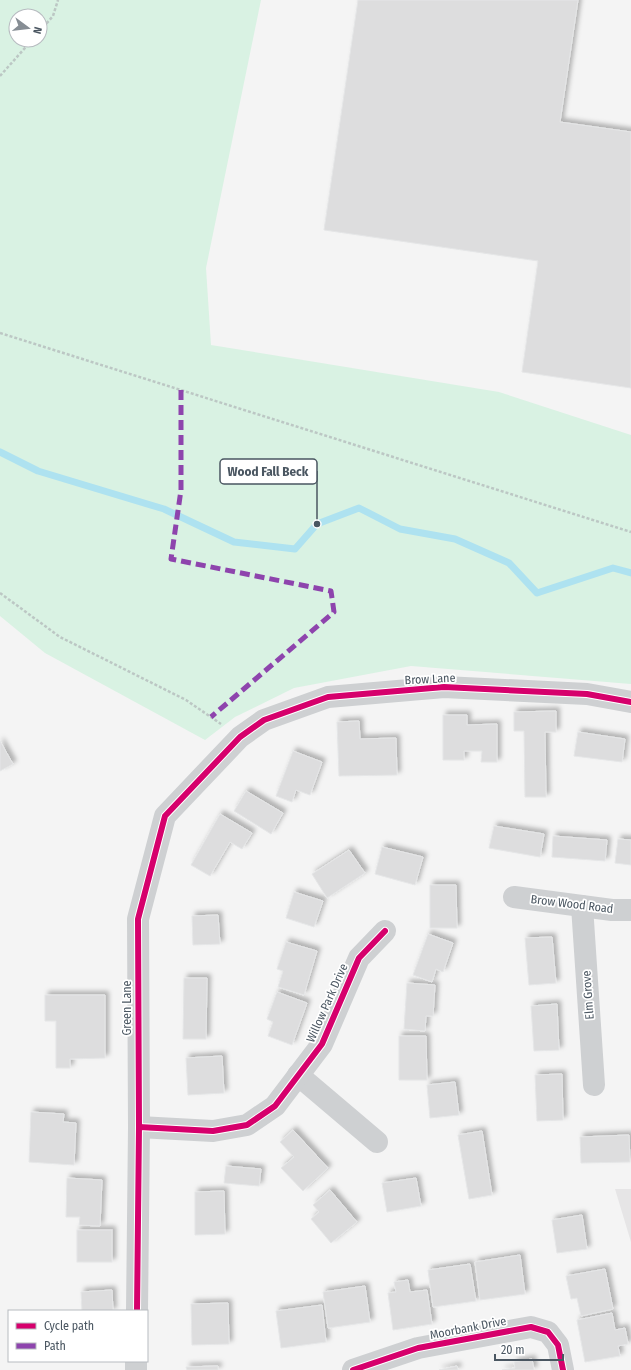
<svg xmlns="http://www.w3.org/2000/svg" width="631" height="1370" viewBox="0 0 631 1370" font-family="'Fira Sans Condensed',sans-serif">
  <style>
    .education { fill: #e6e5e6 }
    .green { fill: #d9f2e3; fill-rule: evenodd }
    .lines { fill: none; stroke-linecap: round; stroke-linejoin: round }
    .stream { stroke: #aee2f0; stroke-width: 7 }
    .building { fill: #ddddde; stroke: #e5e6e7; filter: url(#shadow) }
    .path { stroke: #bcc7c4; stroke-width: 2.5; stroke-dasharray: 3 2; stroke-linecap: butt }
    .minor { stroke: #ced0d2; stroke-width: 22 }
    .quiet { stroke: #8e44ad; stroke-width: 5; stroke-dasharray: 10 5; stroke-linecap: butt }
    .cycleway-casing { stroke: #fff; stroke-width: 8 }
    .cycleway { stroke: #d6006c; stroke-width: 6 }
    .labels { text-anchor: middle; stroke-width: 3.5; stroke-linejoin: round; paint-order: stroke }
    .street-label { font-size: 12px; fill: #4a5661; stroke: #fff }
    .leader { fill: none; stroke: #4a5661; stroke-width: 1.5 }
    .callout-dot { fill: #4a5661; stroke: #fff; stroke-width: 1.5 }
    .callout { fill: #fff; stroke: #4a5661; stroke-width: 1.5 }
    .callout-label { font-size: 13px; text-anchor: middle; font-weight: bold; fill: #4a5661 }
  </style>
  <defs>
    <filter id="shadow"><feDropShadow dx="3.5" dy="-3.5" stdDeviation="2" flood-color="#0004"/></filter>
  </defs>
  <rect width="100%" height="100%" fill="#f4f4f4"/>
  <path class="education" d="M 615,1189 L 631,1189 L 631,1242 Z"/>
  <path class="green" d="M 0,0 L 261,0 L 206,268 L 211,345 L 499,392 L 631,435 L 631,684 L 411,666 L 294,688 L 235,717 L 205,740 L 45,653 L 0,616 ZM 16,16 L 40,16 L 40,40 L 16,40 Z"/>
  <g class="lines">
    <path class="stream" d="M 0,452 L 38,471 L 164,509 L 234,542 L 295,549 L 317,524 L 359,508 L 400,529 L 455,539 L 509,563 L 537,593 L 613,568 L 631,573"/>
  </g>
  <g class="building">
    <path d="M 358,0 L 578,0 L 560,122 L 631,132 L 631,388 L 522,372 L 538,261 L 324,230 Z"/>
    <path d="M 556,711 L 556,732 L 545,732 L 546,797 L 525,797 L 524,731 L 514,731 L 514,712 Z"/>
    <path d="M 443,715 L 467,715 L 467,725 L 497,724 L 497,762 L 481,762 L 482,751 L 464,751 L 464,760 L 443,760 Z"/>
    <path d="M 359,721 L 360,739 L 396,738 L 397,775 L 339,776 L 337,722 Z"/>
    <path d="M 578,732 L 625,739 L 622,762 L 574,756 Z"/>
    <path d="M 0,741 L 13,764 L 0,771 Z"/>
    <path d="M 293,751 L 322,762 L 310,795 L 296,790 L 292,802 L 276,796 Z"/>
    <path d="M 246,791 L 283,813 L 271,834 L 234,811 Z"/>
    <path d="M 220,814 L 252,833 L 242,849 L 230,842 L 210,876 L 191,865 Z"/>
    <path d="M 494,826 L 544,834 L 540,857 L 489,848 Z"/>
    <path d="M 553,836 L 607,840 L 605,861 L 552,857 Z"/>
    <path d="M 618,839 L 631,840 L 631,865 L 615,863 Z"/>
    <path d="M 382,847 L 423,857 L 415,885 L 375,874 Z"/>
    <path d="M 349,850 L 365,873 L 327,898 L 312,874 Z"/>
    <path d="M 430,885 L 456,885 L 457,928 L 430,928 Z"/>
    <path d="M 294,892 L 323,901 L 314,927 L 286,918 Z"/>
    <path d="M 218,915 L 220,944 L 193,945 L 192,916 Z"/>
    <path d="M 428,934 L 453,943 L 443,972 L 436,969 L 432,982 L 413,975 Z"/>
    <path d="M 552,937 L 556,983 L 529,985 L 525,938 Z"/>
    <path d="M 286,942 L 317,951 L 304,995 L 278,987 L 283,971 L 277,969 Z"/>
    <path d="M 184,978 L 207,978 L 206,1039 L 183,1039 Z"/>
    <path d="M 407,983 L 435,985 L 433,1016 L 426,1016 L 425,1031 L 404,1029 Z"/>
    <path d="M 277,992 L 307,1003 L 292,1045 L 268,1036 L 273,1022 L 267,1019 Z"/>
    <path d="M 45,995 L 105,995 L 105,1058 L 70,1059 L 70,1068 L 56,1068 L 56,1021 L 45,1021 Z"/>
    <path d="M 557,1004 L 559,1050 L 534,1051 L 531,1006 Z"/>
    <path d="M 399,1036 L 426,1036 L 427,1080 L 399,1080 Z"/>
    <path d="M 222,1056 L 224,1093 L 188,1095 L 186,1058 Z"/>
    <path d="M 562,1074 L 563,1120 L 537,1121 L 535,1075 Z"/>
    <path d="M 455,1082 L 459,1115 L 430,1118 L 427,1085 Z"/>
    <path d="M 31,1112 L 64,1114 L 63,1122 L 76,1123 L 74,1165 L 29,1162 Z"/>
    <path d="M 293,1130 L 328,1168 L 303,1191 L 281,1168 L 294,1157 L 280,1142 Z"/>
    <path d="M 482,1131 L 492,1195 L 469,1199 L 458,1135 Z"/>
    <path d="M 629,1135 L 630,1162 L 581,1163 L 580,1137 Z"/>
    <path d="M 226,1166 L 261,1169 L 259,1186 L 224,1183 Z"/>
    <path d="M 67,1178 L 102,1180 L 100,1226 L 79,1225 L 80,1217 L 66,1217 Z"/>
    <path d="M 416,1178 L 421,1206 L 387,1212 L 382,1183 Z"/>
    <path d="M 330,1190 L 357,1222 L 331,1243 L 311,1219 L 319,1212 L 313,1205 Z"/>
    <path d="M 224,1191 L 225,1234 L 195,1235 L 195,1192 Z"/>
    <path d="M 582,1215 L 587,1249 L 557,1253 L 552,1220 Z"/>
    <rect x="77" y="1230" width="35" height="32"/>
    <path d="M 520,1255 L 525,1294 L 480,1300 L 475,1262 Z"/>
    <path d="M 470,1264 L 476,1301 L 433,1307 L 428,1270 Z"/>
    <path d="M 605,1269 L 613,1309 L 581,1316 L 577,1298 L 571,1299 L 566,1276 Z"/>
    <path d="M 408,1280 L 410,1292 L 427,1290 L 432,1324 L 393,1330 L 388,1293 L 396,1292 L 394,1282 Z"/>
    <path d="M 365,1286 L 370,1322 L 328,1328 L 323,1292 Z"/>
    <path d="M 112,1290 L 113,1311 L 82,1311 L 81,1292 Z"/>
    <path d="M 228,1303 L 229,1344 L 192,1345 L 191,1304 Z"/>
    <path d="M 322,1305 L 326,1342 L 281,1348 L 276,1311 Z"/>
    <path d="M 612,1313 L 615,1330 L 625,1328 L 628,1344 L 618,1346 L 620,1356 L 585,1362 L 577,1320 Z"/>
    <path d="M 532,1359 L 534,1370 L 502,1370 L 515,1368 L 514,1362 Z"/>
    <path d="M 218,1366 L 218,1370 L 187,1370 L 186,1367 Z"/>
    <path d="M 457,1366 L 458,1370 L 439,1370 Z"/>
  </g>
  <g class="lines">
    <g class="path">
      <path d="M 40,31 L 53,16 L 58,0"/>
      <path d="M 0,76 L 32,40"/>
      <path d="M 0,333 L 631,532"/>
      <path d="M 0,593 L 60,637 L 186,700 L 221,724"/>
    </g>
    <g class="minor">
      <path d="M 514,897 L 612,910 L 631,910"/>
      <path d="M 582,906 L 594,1085"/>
      <path d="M 298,1075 L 377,1142"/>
      <path d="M 139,1127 L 213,1131 L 247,1125 L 275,1106 L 322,1044 L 359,958 L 385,931"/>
      <path d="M 137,1311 L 139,1127 L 138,919 L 165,816 L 240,737 L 264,720 L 328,697 L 444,687 L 587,694 L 631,702"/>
      <path d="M 136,1370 L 136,1361"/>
      <path d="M 353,1370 L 418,1348 L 531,1327 L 548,1332 L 558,1345 L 563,1370"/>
    </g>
    <path class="quiet" d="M 181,390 L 181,490 L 171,559 L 331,591 L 334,612 L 211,717"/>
    <defs>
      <g id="cycleway">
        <path d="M 139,1127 L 213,1131 L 247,1125 L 275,1106 L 322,1044 L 359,958 L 385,931"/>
        <path d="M 137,1311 L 139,1127 L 138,919 L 165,816 L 240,737 L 264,720 L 328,697 L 444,687 L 587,694 L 631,702"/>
        <path d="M 353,1370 L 418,1348 L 531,1327 L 548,1332 L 558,1345 L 563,1370"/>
      </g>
    </defs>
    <use href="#cycleway" class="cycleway-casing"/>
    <use href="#cycleway" class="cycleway"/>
  </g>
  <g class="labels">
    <g class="street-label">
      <text transform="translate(430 679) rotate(-3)" y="4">Brow Lane</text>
      <text transform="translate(572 904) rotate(7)" y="4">Brow Wood Road</text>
      <text transform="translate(588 995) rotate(-94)" y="4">Elm Grove</text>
      <text transform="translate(327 1003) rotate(-66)" y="4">Willow Park Drive</text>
      <text transform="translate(127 1008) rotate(-90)" y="4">Green Lane</text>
      <text transform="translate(468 1328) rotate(-11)" y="4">Moorbank Drive</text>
    </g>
  </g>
  <path class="leader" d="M317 524L317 471"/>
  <circle class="callout-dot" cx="317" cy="524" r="4"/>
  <rect class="callout" x="220" y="459" width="97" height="25" rx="4"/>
  <g class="callout-label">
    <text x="268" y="476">Wood Fall Beck</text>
  </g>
  <rect x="8" y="1310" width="140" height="52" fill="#ffffff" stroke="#b7bbc0"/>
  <rect x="16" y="1323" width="20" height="6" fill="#d6006c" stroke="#b7bbc0"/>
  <text x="44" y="1330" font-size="12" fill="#4a5661">Cycle path</text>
  <rect x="16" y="1343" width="20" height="6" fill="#8e44ad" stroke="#b7bbc0"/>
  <text x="44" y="1350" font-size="12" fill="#4a5661">Path</text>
  <g transform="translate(28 28) rotate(105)"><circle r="19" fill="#ffffff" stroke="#b7bbc0"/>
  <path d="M0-3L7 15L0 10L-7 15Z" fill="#868d94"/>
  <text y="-6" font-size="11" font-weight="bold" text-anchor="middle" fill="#4a5661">N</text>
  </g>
  <path d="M495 1354v6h68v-6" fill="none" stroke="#4a5661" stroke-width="2"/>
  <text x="501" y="1354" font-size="12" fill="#4a5661" stroke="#ffffff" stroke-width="3" paint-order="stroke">20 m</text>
</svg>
